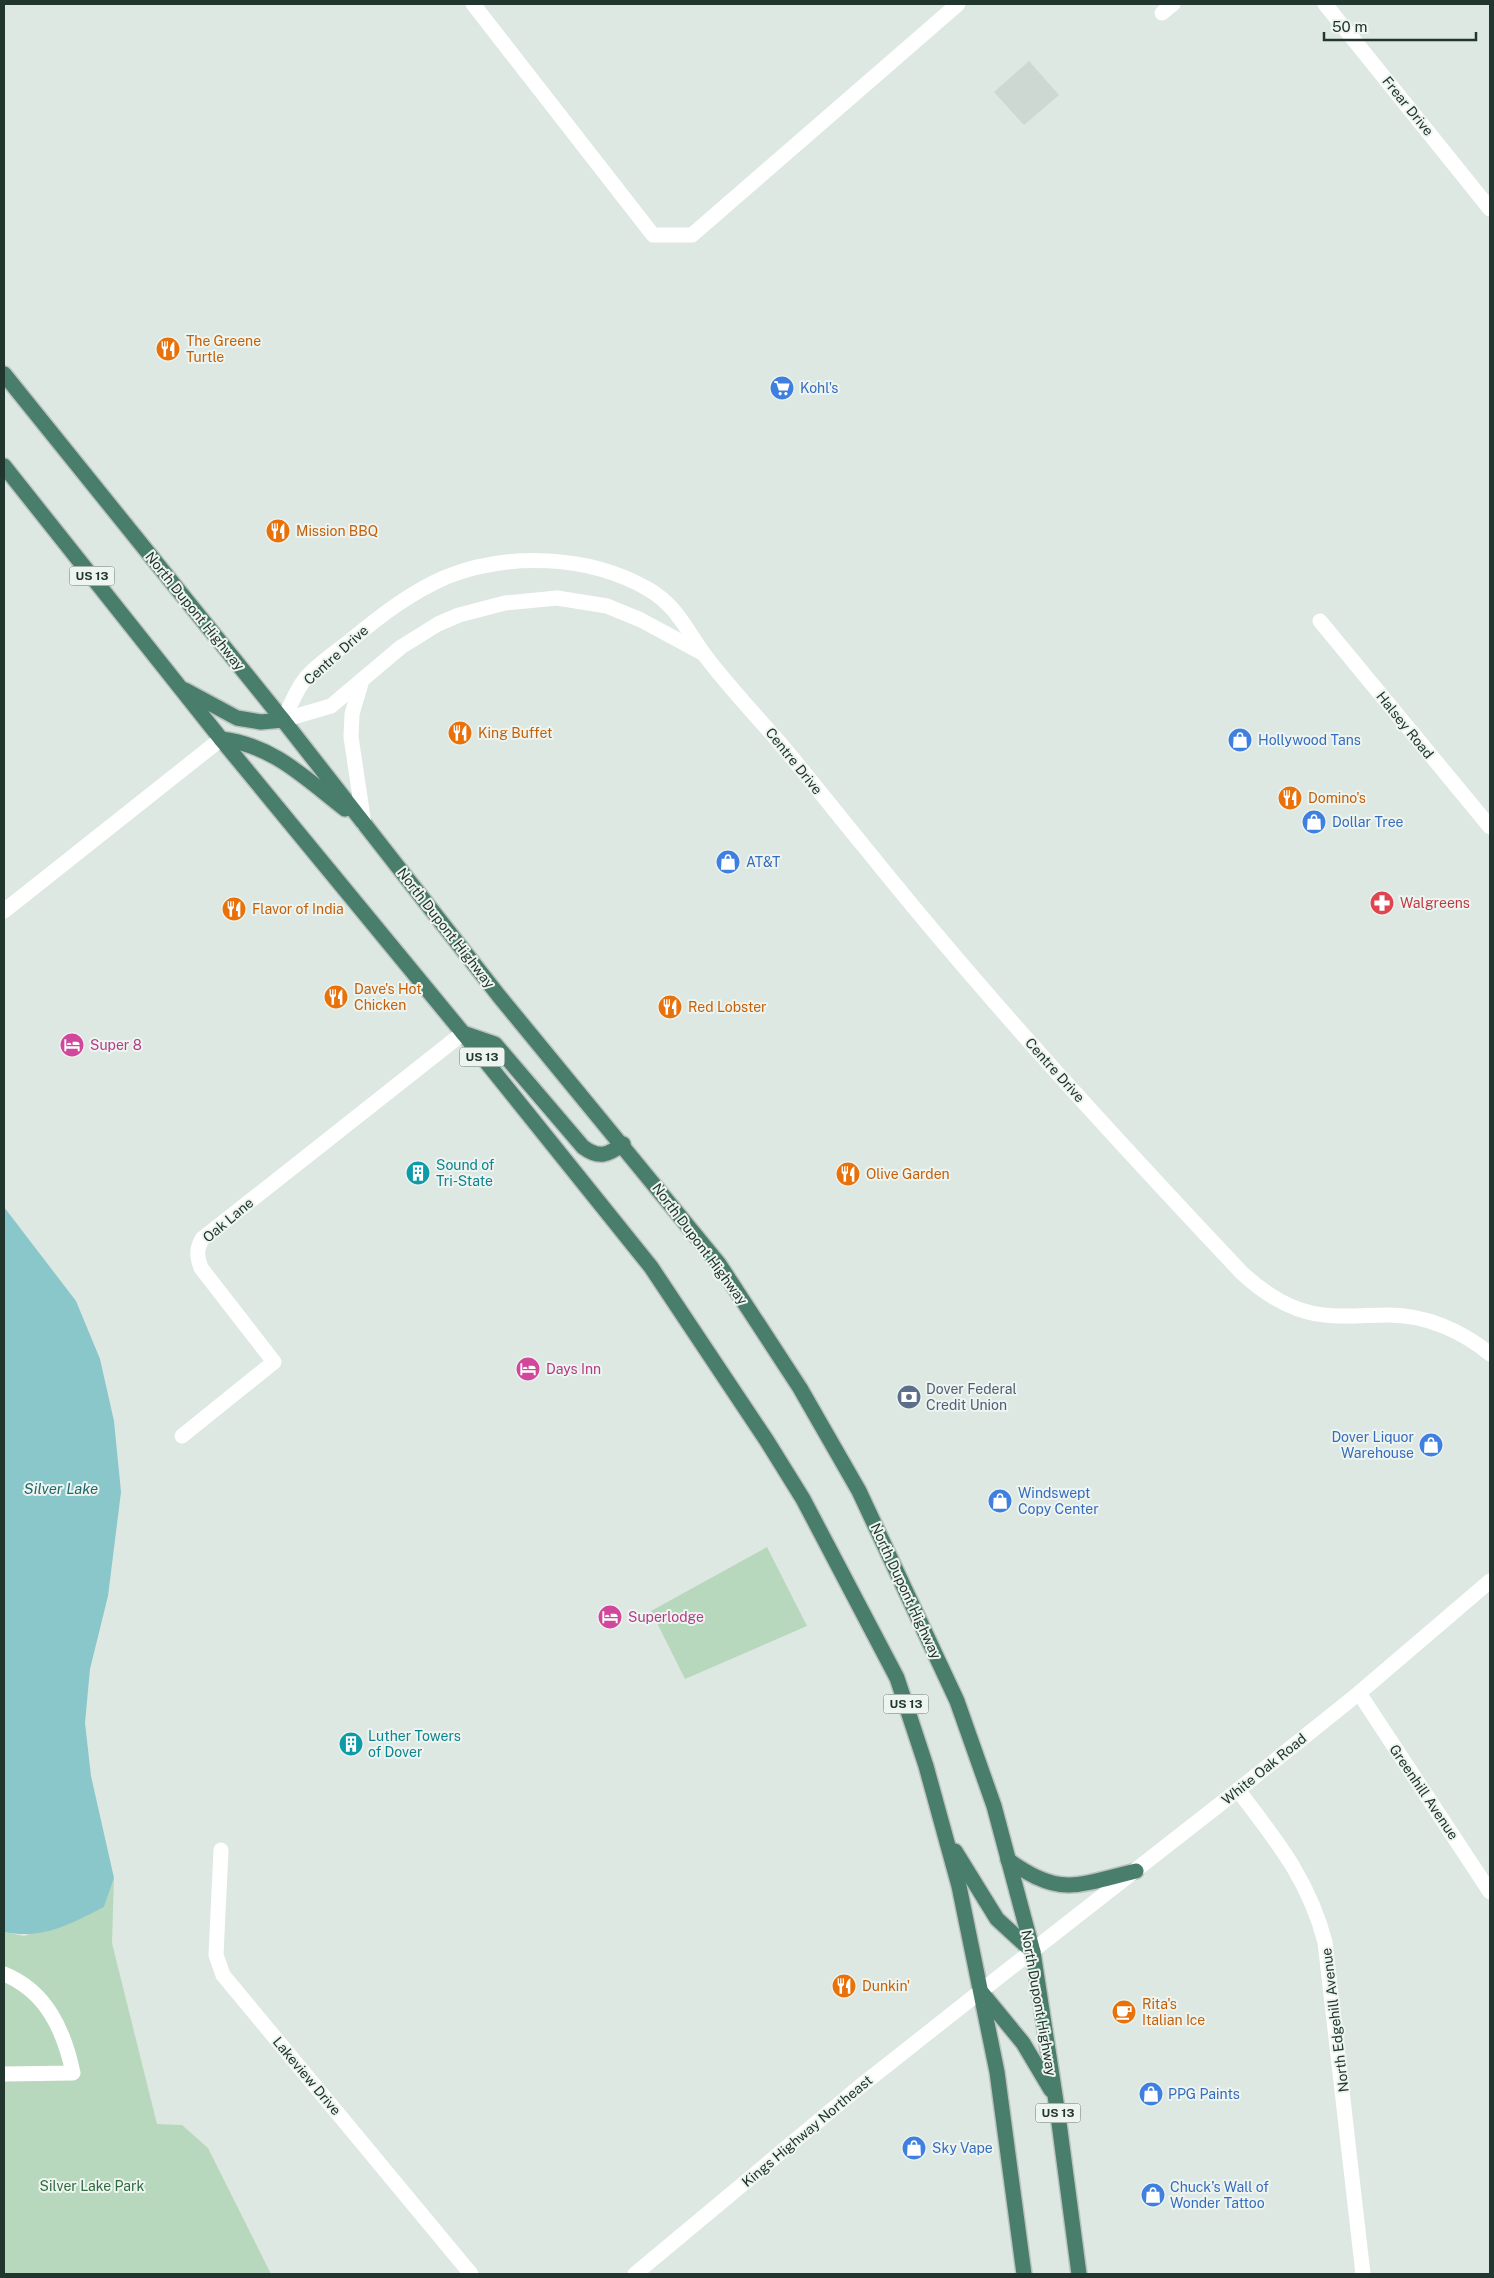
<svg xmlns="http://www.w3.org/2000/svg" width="1494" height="2278" viewBox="0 0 1494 2278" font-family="'Public Sans',sans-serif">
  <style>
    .built { fill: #ccd8d1 }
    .green { fill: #b8d8bd }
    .water { fill: #89c7ca }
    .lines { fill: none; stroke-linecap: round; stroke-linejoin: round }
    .trunk-casing { stroke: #bcc3c0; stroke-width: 18 }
    .minor { stroke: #fff; stroke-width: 15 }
    .tertiary { stroke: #fff; stroke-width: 15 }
    .trunk { stroke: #4a7e6c; stroke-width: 15 }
    .labels { text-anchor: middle; stroke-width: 4; stroke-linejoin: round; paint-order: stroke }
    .shield { fill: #eef5f1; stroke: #5e6f68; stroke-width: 1 }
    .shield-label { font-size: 12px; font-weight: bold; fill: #21362e }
    .street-label { font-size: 14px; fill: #21362e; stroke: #eef5f1 }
    .food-label { font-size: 14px; fill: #c56008; stroke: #eef5f1; text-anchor: start }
    .shop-label { font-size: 14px; fill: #366cbe; stroke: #eef5f1; text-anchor: start }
    .health-label { font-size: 14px; fill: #be3a42; stroke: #eef5f1; text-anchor: start }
    .hotel-label { font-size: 14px; fill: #b23c85; stroke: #eef5f1; text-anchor: start }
    .culture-label { font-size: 14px; fill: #0d838f; stroke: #eef5f1; text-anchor: start }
    .service-label { font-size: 14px; fill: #4e5e75; stroke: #eef5f1; text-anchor: start }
    .park-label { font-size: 14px; fill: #2e6a3f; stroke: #eef5f1 }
    .water-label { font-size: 15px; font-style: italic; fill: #20686d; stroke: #eef5f1 }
  </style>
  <rect width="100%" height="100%" fill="#dee8e2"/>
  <path class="built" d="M 1029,61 L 1059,95 L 1024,125 L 994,92 Z"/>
  <g class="green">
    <path d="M 767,1547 L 807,1626 L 685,1679 L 651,1611 Z"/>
    <path d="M 114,1878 L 112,1943 L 157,2124 L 182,2125 L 208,2148 L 271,2274 L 4,2274 L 4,1932 L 24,1936 L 104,1907 Z"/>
  </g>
  <path class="water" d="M 4,1207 L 76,1301 L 100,1359 L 114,1421 L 121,1492 L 108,1596 L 90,1669 L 85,1723 L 91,1776 L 114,1878 L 104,1907 C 70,1924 43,1940 4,1932 Z"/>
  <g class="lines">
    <defs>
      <g id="trunk">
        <path d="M 4,374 L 283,720 L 499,996 L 719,1264 L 800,1388 L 859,1491 L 957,1701 L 994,1806 L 1033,1952 L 1058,2115 L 1079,2274"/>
        <path d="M 4,466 L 221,739 L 463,1033 L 651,1267 L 767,1441 L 803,1499 L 897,1678 L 926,1766 L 959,1886 L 997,2072 L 1024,2274"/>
        <path d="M 185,690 L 237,718 L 261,722 L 283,720"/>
        <path d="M 221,739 C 273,745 305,778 345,809"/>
        <path d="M 463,1033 L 495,1044 L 583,1147 C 599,1159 608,1155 623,1144"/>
        <path d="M 955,1851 L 997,1919 L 1033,1952"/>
        <path d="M 1008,1860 C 1025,1872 1046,1885 1068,1885 C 1085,1886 1118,1875 1136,1871"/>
        <path d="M 982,1993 L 1023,2043 L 1051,2090"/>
      </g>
    </defs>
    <use href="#trunk" class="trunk-casing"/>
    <g class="minor">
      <path d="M 473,4 L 653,235 L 692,235 L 958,4"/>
      <path d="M 1325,4 L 1490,209"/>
      <path d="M 1162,13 L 1173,4"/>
      <path d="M 1320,621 L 1490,827"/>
      <path d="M 362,680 L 352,714 L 351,737 L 364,824"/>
      <path d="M 283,720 C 290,707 296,690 305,679 C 317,664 337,652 351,640 C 380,616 411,592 446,577 C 509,552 589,555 648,589 C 677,606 685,628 704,654 C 726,684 753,712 778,741 C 808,776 837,814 867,850 C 985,997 1112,1135 1241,1272 C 1258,1288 1276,1301 1298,1309 C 1328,1320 1358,1315 1389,1315 C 1426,1315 1462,1331 1490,1354"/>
      <path d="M 283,720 L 331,706 L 401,647 L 438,624 L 459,615 L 505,603 L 557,598 L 607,606 L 641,620 L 702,653"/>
      <path d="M 4,911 L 221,739"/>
      <path d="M 182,1436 L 274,1362 L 201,1268 C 197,1256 196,1250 202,1239 L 463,1033"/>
      <path d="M 1359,1693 L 1490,1892"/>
      <path d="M 1238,1790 C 1277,1842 1308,1878 1325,1942 L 1363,2274"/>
      <path d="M 221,1850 L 216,1955 L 223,1975 L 471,2274"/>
      <path d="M 4,1974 C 46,1991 64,2030 73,2073 L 4,2074"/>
      <path d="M 635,2274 L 858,2088 L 981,1991"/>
    </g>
    <path class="tertiary" d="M 981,1991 L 1238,1790 L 1359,1693 L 1490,1581"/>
    <use href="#trunk" class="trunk"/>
  </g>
  <defs>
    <symbol id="restaurant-disc" viewBox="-11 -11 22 22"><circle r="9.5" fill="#e8710a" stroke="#eef5f1"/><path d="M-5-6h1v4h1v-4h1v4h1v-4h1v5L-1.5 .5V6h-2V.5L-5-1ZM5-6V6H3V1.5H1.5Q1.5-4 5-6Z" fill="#fff"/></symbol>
    <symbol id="supermarket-disc" viewBox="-11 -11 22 22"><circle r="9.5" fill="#3f7fe0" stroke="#eef5f1"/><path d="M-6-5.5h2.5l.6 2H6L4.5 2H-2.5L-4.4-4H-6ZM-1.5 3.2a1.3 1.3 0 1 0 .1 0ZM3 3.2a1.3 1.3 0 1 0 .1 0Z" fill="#fff"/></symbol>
    <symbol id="shop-disc" viewBox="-11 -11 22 22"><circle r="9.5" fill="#3f7fe0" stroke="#eef5f1"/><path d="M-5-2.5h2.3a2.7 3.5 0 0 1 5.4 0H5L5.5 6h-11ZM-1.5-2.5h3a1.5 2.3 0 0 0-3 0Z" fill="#fff"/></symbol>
    <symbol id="pharmacy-disc" viewBox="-11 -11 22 22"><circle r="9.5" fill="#e0444e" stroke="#eef5f1"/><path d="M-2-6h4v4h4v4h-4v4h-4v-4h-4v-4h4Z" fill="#fff"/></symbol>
    <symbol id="hotel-disc" viewBox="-11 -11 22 22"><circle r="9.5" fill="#d1479c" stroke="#eef5f1"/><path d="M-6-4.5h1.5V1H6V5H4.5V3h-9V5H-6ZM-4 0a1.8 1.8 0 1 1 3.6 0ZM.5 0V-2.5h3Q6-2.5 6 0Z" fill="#fff"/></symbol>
    <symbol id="building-disc" viewBox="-11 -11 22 22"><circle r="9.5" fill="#0f9aa8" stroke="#eef5f1"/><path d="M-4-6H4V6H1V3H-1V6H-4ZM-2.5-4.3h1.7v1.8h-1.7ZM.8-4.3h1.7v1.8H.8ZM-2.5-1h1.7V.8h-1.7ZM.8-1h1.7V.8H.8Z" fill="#fff"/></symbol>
    <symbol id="bank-disc" viewBox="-11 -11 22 22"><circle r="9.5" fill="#5c6f8a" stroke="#eef5f1"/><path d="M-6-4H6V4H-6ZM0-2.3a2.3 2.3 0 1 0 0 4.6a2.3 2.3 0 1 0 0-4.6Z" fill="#fff"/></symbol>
    <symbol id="cafe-disc" viewBox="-11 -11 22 22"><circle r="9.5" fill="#e8710a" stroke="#eef5f1"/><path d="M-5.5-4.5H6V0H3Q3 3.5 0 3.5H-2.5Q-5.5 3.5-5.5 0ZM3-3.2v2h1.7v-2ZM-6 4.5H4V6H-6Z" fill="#fff"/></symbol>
  </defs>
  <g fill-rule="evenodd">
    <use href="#restaurant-disc" x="154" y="335" width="28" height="28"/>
    <use href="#supermarket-disc" x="768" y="374" width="28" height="28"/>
    <use href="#restaurant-disc" x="264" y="517" width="28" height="28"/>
    <use href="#restaurant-disc" x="446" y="719" width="28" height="28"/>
    <use href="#shop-disc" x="1226" y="726" width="28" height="28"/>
    <use href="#restaurant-disc" x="1276" y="784" width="28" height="28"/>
    <use href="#shop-disc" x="1300" y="808" width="28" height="28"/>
    <use href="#shop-disc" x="714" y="848" width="28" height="28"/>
    <use href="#pharmacy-disc" x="1368" y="889" width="28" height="28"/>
    <use href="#restaurant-disc" x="220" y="895" width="28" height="28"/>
    <use href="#restaurant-disc" x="322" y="983" width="28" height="28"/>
    <use href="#restaurant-disc" x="656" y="993" width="28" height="28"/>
    <use href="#hotel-disc" x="58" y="1031" width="28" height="28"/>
    <use href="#building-disc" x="404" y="1159" width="28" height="28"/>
    <use href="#restaurant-disc" x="834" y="1160" width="28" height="28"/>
    <use href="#hotel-disc" x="514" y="1355" width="28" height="28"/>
    <use href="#bank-disc" x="895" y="1383" width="28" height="28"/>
    <use href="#shop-disc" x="1417" y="1431" width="28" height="28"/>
    <use href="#shop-disc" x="986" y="1487" width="28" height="28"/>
    <use href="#hotel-disc" x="596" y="1603" width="28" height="28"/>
    <use href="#building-disc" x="337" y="1730" width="28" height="28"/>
    <use href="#restaurant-disc" x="830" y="1972" width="28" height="28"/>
    <use href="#cafe-disc" x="1110" y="1998" width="28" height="28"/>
    <use href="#shop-disc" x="1137" y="2080" width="28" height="28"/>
    <use href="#shop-disc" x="900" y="2134" width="28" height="28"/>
    <use href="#shop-disc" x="1139" y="2181" width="28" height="28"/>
  </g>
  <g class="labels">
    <g class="shield">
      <rect x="69.5" y="566.5" width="45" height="19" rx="4"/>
      <rect x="459.5" y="1047.5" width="45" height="19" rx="4"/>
      <rect x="883.5" y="1694.5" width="45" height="19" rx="4"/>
      <rect x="1035.5" y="2103.5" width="45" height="19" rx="4"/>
    </g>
    <g class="shield-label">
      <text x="92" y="580">US 13</text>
      <text x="482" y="1061">US 13</text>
      <text x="906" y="1708">US 13</text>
      <text x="1058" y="2117">US 13</text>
    </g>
    <g class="street-label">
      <text transform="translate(1408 106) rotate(51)" y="5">Frear Drive</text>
      <text transform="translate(195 611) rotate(51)" y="5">North Dupont Highway</text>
      <text transform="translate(336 655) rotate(-42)" y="5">Centre Drive</text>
      <text transform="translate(1405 725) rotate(51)" y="5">Halsey Road</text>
      <text transform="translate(794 761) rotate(51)" y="5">Centre Drive</text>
      <text transform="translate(446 928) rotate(52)" y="5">North Dupont Highway</text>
      <text transform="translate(1055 1070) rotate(48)" y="5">Centre Drive</text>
      <text transform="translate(228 1220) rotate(-40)" y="5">Oak Lane</text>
      <text transform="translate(700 1244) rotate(53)" y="5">North Dupont Highway</text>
      <text transform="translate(906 1591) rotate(65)" y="5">North Dupont Highway</text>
      <text transform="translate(1264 1769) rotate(-39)" y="5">White Oak Road</text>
      <text transform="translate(1424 1792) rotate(56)" y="5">Greenhill Avenue</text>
      <text transform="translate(1039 2003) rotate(80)" y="5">North Dupont Highway</text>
      <text transform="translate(1335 2020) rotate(-97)" y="5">North Edgehill Avenue</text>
      <text transform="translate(307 2076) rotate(50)" y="5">Lakeview Drive</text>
      <text transform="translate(807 2131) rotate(-40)" y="5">Kings Highway Northeast</text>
    </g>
    <g class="food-label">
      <text x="186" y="346">The Greene<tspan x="186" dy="16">Turtle</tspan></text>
      <text x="296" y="536">Mission BBQ</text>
      <text x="478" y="738">King Buffet</text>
      <text x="1308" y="803">Domino's</text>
      <text x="252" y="914">Flavor of India</text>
      <text x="354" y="994">Dave's Hot<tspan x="354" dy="16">Chicken</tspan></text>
      <text x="688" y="1012">Red Lobster</text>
      <text x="866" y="1179">Olive Garden</text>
      <text x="862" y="1991">Dunkin'</text>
      <text x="1142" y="2009">Rita's<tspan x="1142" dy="16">Italian Ice</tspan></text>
    </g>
    <g class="shop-label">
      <text x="800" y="393">Kohl's</text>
      <text x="1258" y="745">Hollywood Tans</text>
      <text x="1332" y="827">Dollar Tree</text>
      <text x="746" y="867">AT&amp;T</text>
      <text x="1414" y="1442" text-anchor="end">Dover Liquor<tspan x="1414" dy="16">Warehouse</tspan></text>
      <text x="1018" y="1498">Windswept<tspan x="1018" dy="16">Copy Center</tspan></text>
      <text x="1168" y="2099">PPG Paints</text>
      <text x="932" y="2153">Sky Vape</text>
      <text x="1170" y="2192">Chuck’s Wall of<tspan x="1170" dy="16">Wonder Tattoo</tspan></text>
    </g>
    <g class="health-label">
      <text x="1400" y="908">Walgreens</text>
    </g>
    <g class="hotel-label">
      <text x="90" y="1050">Super 8</text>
      <text x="546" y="1374">Days Inn</text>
      <text x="628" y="1622">Superlodge</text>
    </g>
    <g class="culture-label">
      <text x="436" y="1170">Sound of<tspan x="436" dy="16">Tri-State</tspan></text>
      <text x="368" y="1741">Luther Towers<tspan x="368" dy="16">of Dover</tspan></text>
    </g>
    <g class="service-label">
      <text x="926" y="1394">Dover Federal<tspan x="926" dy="16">Credit Union</tspan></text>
    </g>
    <g class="park-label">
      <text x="92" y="2191">Silver Lake Park</text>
    </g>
    <g class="water-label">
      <text x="61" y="1494">Silver Lake</text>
    </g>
  </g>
  <rect width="1494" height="2278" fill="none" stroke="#21362e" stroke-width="10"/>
  <path d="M1324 32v8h152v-8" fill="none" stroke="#21362e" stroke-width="2.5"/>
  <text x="1332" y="32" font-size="15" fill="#21362e" stroke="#eef5f1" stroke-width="4" paint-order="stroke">50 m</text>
</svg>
